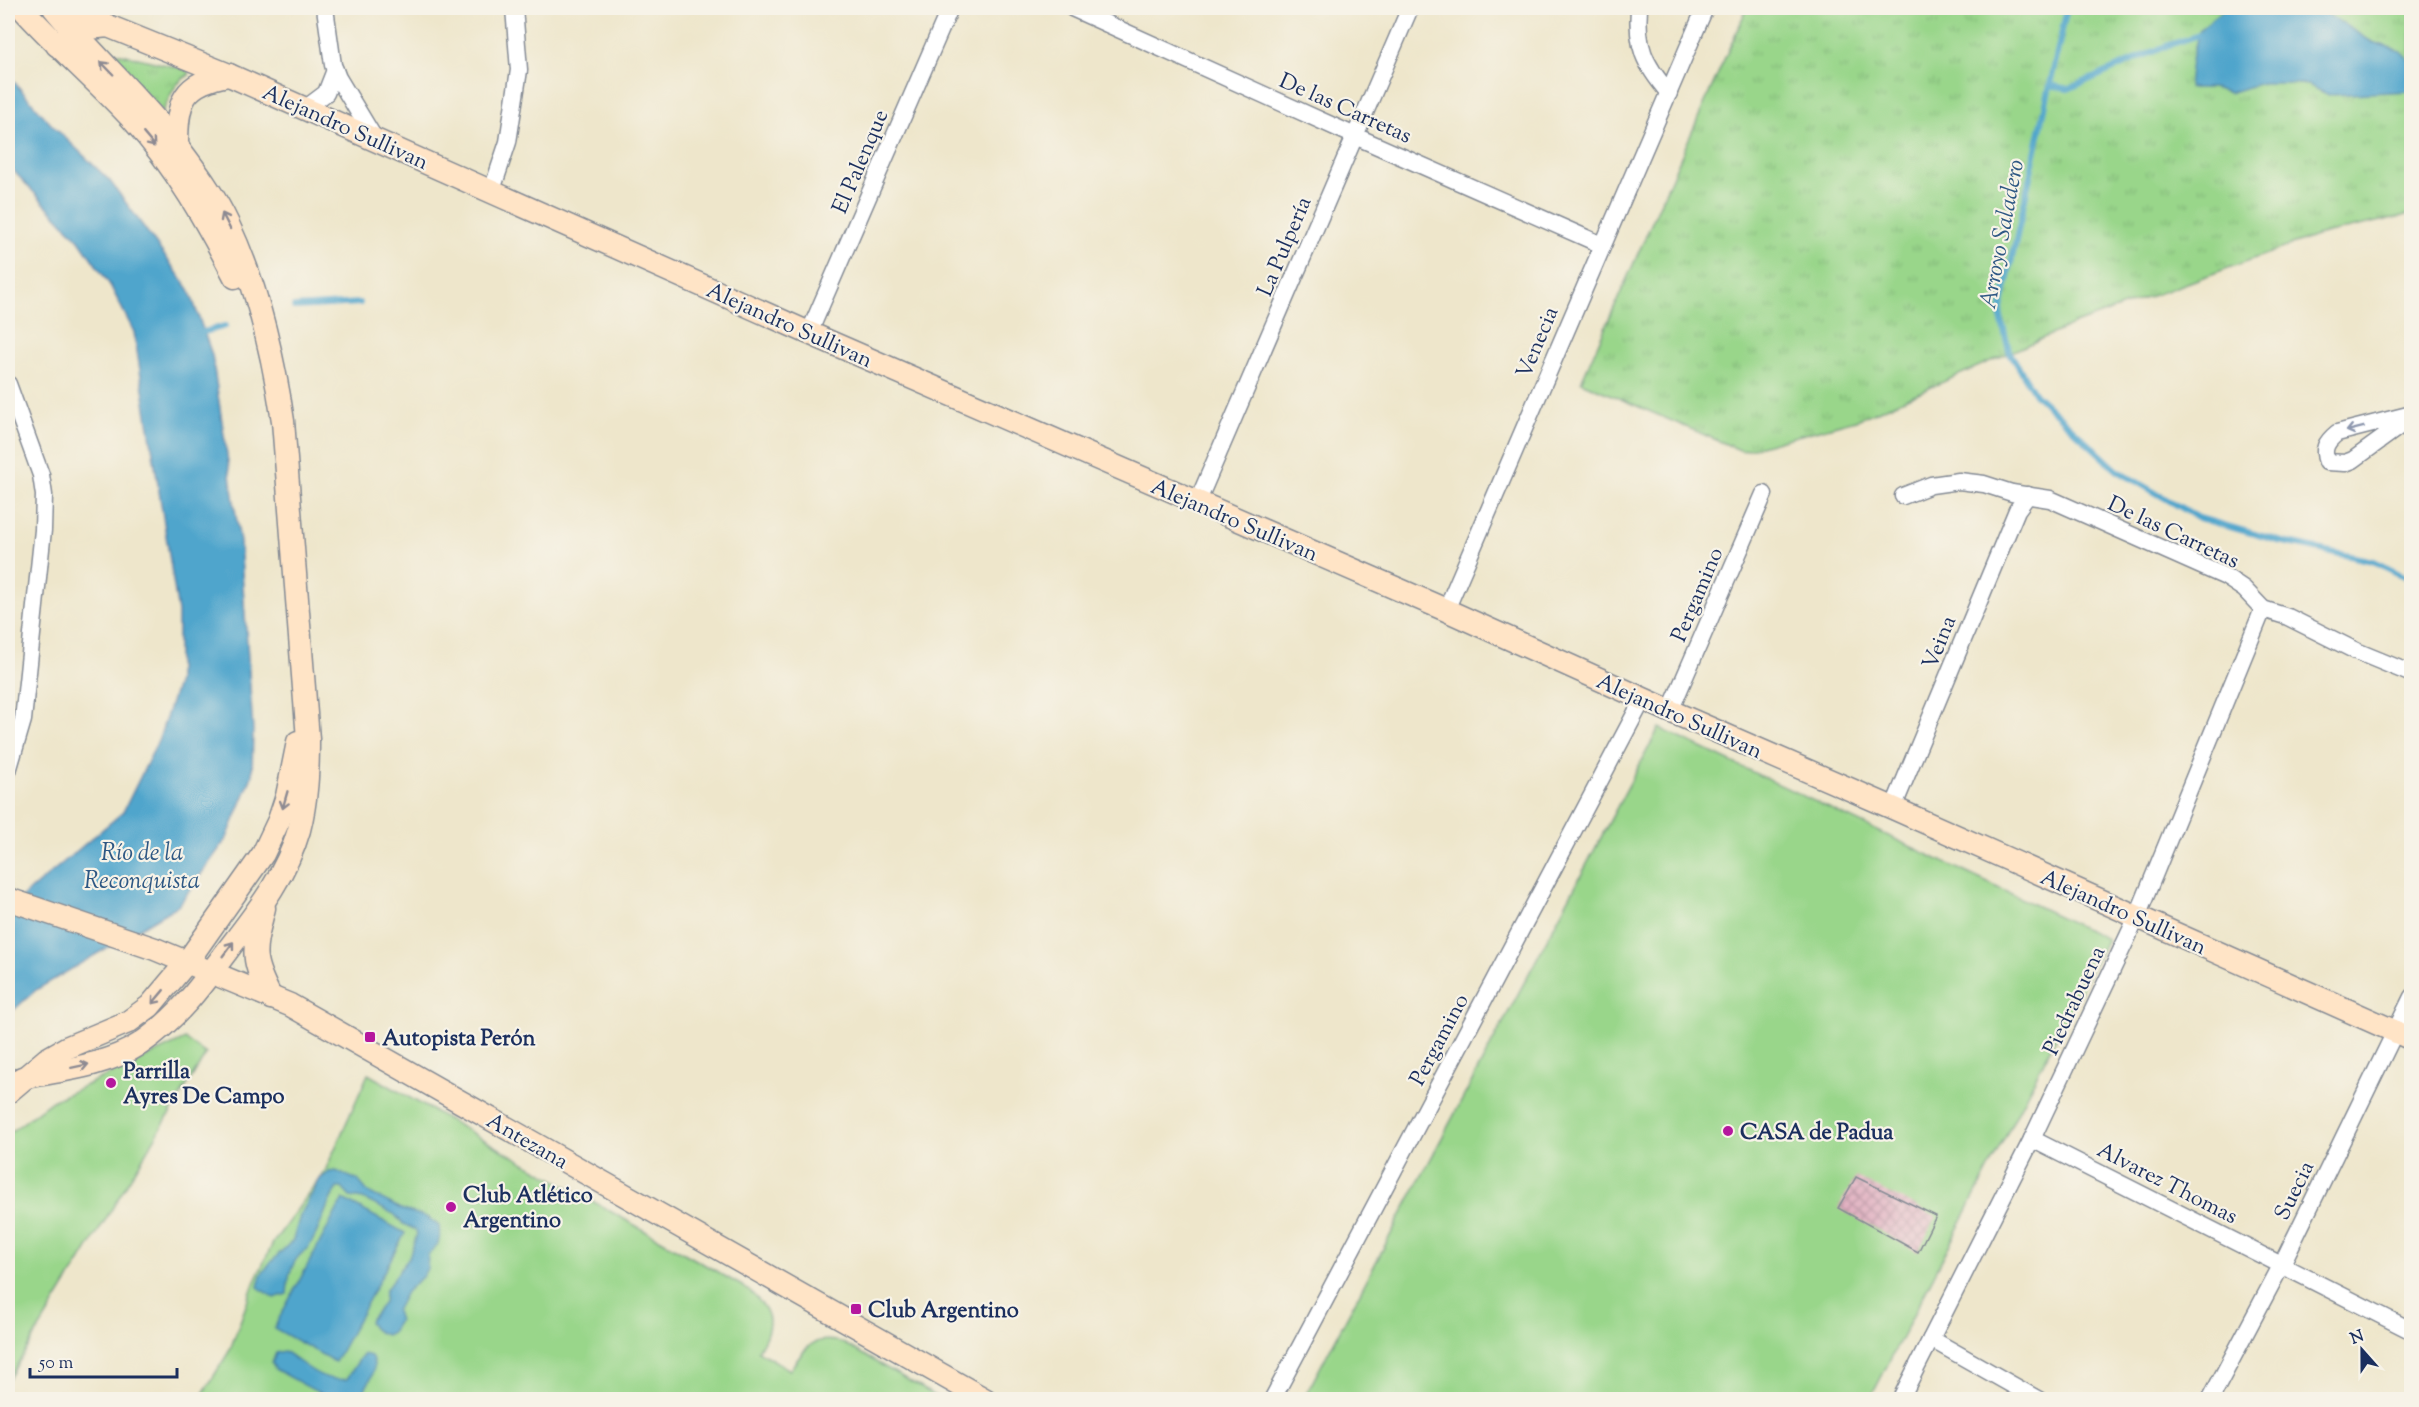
<svg xmlns="http://www.w3.org/2000/svg" width="2419" height="1407" viewBox="0 0 2419 1407" font-family="'Sorts Mill Goudy',serif">
  <style>
    .grass { fill: url(#grass-tufts); stroke: #5a8274; stroke-width: 1.5 }
    .park { fill: #99d68a; stroke: #5a8274; stroke-width: 1.5 }
    .water { fill: #50a5cc; stroke: #366a95; stroke-width: 1.5 }
    .lines { fill: none; stroke-linecap: round; stroke-linejoin: round }
    .stream { stroke: #50a5cc; stroke-width: 6 }
    .building { fill: url(#building-cross-hatch) }
    .street-casing { stroke: #848a94; stroke-width: 19 }
    .secondary-casing { stroke: #848a94; stroke-width: 25 }
    .street { stroke: #fff; stroke-width: 16 }
    .secondary { stroke: #ffe4c6; stroke-width: 22 }
    .oneway { stroke: #8d8a92 }
    .oneway2 { stroke: #8d97ae }
    .poi-dot { fill: #b5179e; stroke: #f7f3e8; stroke-width: 2 }
    .labels { text-anchor: middle; stroke-width: 4.5; stroke-linejoin: round; paint-order: stroke }
    .street-label { font-size: 22px; fill: #1b2f5e; stroke: #f7f3e8 }
    .poi-label { font-size: 22px; font-weight: bold; fill: #1b2f5e; stroke: #f7f3e8; text-anchor: start }
    .water-label { font-size: 24px; font-style: italic; fill: #2e5884; stroke: #f7f3e8 }
  </style>
  <defs>
    <pattern id="grass-tufts" width="24" height="20" patternUnits="userSpaceOnUse" patternTransform="scale(1.5)"><rect width="24" height="20" fill="#99d68a"/><path d="M3 7l-1-3M5 7V3M7 7l1-3M15 17l-1-3M17 17v-4M19 17l1-3" fill="none" stroke="#83b87a"/></pattern>
    <pattern id="building-cross-hatch" width="8" height="8" patternUnits="userSpaceOnUse" patternTransform="scale(1.5)"><rect width="8" height="8" fill="#e0aec0"/><path d="M0 0l8 8M0 8l8-8" fill="none" stroke="#b58e9f"/></pattern>
  </defs>
  <rect width="100%" height="100%" fill="#f7f3e8"/>
  <filter id="ink" filterUnits="userSpaceOnUse"><feTurbulence type="fractalNoise" baseFrequency=".0167" numOctaves="2"/><feDisplacementMap in="SourceGraphic" scale="12" xChannelSelector="R" yChannelSelector="G"/><feConvolveMatrix kernelMatrix="1 2 1 2 8 2 1 2 1" color-interpolation-filters="sRGB"/></filter>
  <filter id="wash" filterUnits="userSpaceOnUse"><feTurbulence type="fractalNoise" baseFrequency=".008" numOctaves="4" result="noise"/><feDisplacementMap in="SourceGraphic" scale="24" xChannelSelector="R" yChannelSelector="G"/><feGaussianBlur stdDeviation="1.35" result="paint"/><feColorMatrix in="noise" values="0 0 0 0 0 0 0 0 0 0 0 0 0 0 0 0 0 1.4 0 .05"/><feComposite in="paint" operator="in"/></filter>
  <g filter="url(#wash)">
    <rect width="100%" height="100%" fill="#eee6cb"/>
    <g class="grass">
      <path d="M 1747,8 L 2411,8 L 2411,214 L 2316,236 L 2075,324 L 1859,419 L 1742,451 L 1581,382 Z"/>
      <path d="M 105,50 L 188,70 L 189,75 C 172,84 171,97 162,112 Z"/>
    </g>
    <g class="park">
      <path d="M 1659,728 L 2107,939 L 1870,1399 L 1303,1400 Z"/>
      <path d="M 185,1039 L 206,1054 L 8,1380 L 8,1134 L 52,1101 Z"/>
      <path d="M 368,1074 L 744,1287 C 771,1308 777,1322 758,1351 L 790,1370 C 806,1348 811,1335 841,1342 L 941,1399 L 199,1400 L 230,1350 L 254,1283 L 273,1243 L 325,1171 Z"/>
    </g>
    <g class="water">
      <path d="M 2226,8 L 2317,8 L 2372,42 L 2401,51 L 2411,62 L 2411,91 L 2329,95 L 2308,85 L 2288,83 L 2261,83 L 2229,93 L 2213,88 L 2188,88 L 2191,60 L 2200,29 Z"/>
      <path d="M 8,75 L 51,124 L 110,181 L 189,289 L 212,355 L 240,542 L 253,730 L 252,776 L 227,838 L 179,905 L 36,990 L 8,1015 L 8,909 L 123,812 L 159,739 L 178,681 L 178,612 L 134,332 L 110,285 L 79,240 L 8,165 Z"/>
      <path d="M 336,1171 L 358,1180 L 368,1192 L 403,1210 L 427,1217 L 439,1226 L 440,1236 L 438,1244 L 428,1255 L 427,1269 L 422,1277 L 406,1292 L 396,1311 L 399,1321 L 392,1332 L 386,1335 C 378,1332 372,1330 369,1321 L 384,1303 L 385,1291 L 409,1257 L 417,1234 L 416,1230 L 403,1224 L 394,1214 L 363,1199 L 350,1197 L 342,1188 L 337,1188 C 327,1203 323,1220 315,1236 C 310,1246 309,1247 301,1254 C 290,1264 288,1280 287,1294 L 274,1298 L 258,1287 L 261,1275 L 270,1263 L 293,1240 L 300,1216 L 320,1179 L 329,1172 Z"/>
      <path d="M 343,1199 L 405,1233 L 335,1362 L 274,1328 Z"/>
      <path d="M 284,1351 C 304,1364 321,1383 347,1379 L 360,1358 L 364,1354 L 371,1356 C 380,1370 367,1385 359,1399 C 352,1400 342,1401 335,1399 C 313,1392 295,1379 275,1369 L 272,1363 L 276,1353 Z"/>
    </g>
    <g class="lines">
      <g class="stream">
        <path d="M 2067,8 L 2000,313 L 2009,351 L 2035,394 L 2118,471 L 2199,518 L 2279,541 L 2373,561 L 2412,580"/>
        <path d="M 2050,85 L 2068,89 L 2166,46 L 2199,35"/>
        <path d="M 294,307 L 360,303"/>
        <path d="M 197,334 L 225,326"/>
      </g>
    </g>
    <g id="blocks">
      <path class="building" d="M 1856,1177 L 1936,1216 L 1918,1252 L 1838,1208 Z"/>
    </g>
  </g>
  <g filter="url(#ink)">
    <use href="#blocks" fill-opacity="0" stroke="#848a94" stroke-width="1.5"/>
    <g class="lines">
      <defs>
        <g id="street">
          <path d="M 325,8 L 333,65 L 338,78 L 373,136"/>
          <path d="M 1072,8 L 1355,136 L 1602,245"/>
          <path d="M 1639,8 C 1636,46 1644,64 1669,93"/>
          <path d="M 306,108 L 326,93 L 335,70"/>
          <path d="M 492,190 L 508,142 L 519,70 L 514,8"/>
          <path d="M 809,333 L 950,8"/>
          <path d="M 8,384 L 41,475 L 44,495 L 43,530 L 23,720 L 8,771"/>
          <path d="M 2412,414 L 2337,433 C 2326,442 2322,449 2327,462 L 2345,463 L 2353,460 L 2412,417"/>
          <path d="M 1903,496 L 1931,485 L 1959,481 L 1984,484 L 2012,493 L 2050,499 L 2226,577 L 2244,589 L 2263,609 L 2288,617 L 2356,651 L 2412,674"/>
          <path d="M 1197,503 L 1410,8"/>
          <path d="M 1446,610 L 1705,8"/>
          <path d="M 1670,711 L 1764,494"/>
          <path d="M 1893,808 L 2017,510 L 2028,495"/>
          <path d="M 2032,1139 L 2412,1331"/>
          <path d="M 1931,1339 L 2039,1400"/>
          <path d="M 1272,1400 L 1643,699"/>
          <path d="M 1900,1400 L 2032,1139 L 2137,917 L 2263,609"/>
          <path d="M 2210,1400 L 2282,1264 L 2412,997"/>
        </g>
        <g id="secondary">
          <path d="M 22,8 C 57,47 98,82 134,121 C 176,167 207,223 235,277"/>
          <path d="M 75,8 L 108,26"/>
          <path d="M 57,45 L 73,32 L 80,29 L 108,26 L 229,75 L 809,333 L 1446,610 L 1670,711 L 1893,808 L 2412,1039"/>
          <path d="M 177,146 C 177,101 182,83 229,75"/>
          <path d="M 8,899 L 155,949 L 290,1005 L 986,1400"/>
          <path d="M 264,908 C 253,952 250,957 271,998"/>
          <path d="M 22,1078 C 61,1070 106,1066 140,1044 C 177,1019 201,986 227,951 C 256,913 286,876 299,830 C 307,799 308,770 308,739 L 283,421 C 273,354 257,285 228,224 C 215,196 196,171 178,147 C 140,97 93,56 54,8"/>
          <path d="M 8,1092 L 47,1059 L 66,1048 L 128,1022 L 150,1006 L 187,962 L 263,854 L 279,820 L 287,796 L 298,742"/>
        </g>
      </defs>
      <use href="#street" class="street-casing"/>
      <use href="#secondary" class="secondary-casing"/>
      <use href="#street" class="street"/>
      <use href="#secondary" class="secondary"/>
    </g>
    <defs><path id="oneway-shaft" d="M-6 0H5M1.5-3L5.5 0L1.5 3" fill="none" stroke-width="1.6" stroke-linecap="round" stroke-linejoin="round" transform="scale(1.5)"/></defs>
    <g class="oneway">
      <use href="#oneway-shaft" transform="translate(107 68) rotate(-134)"/>
      <use href="#oneway-shaft" transform="translate(149 140) rotate(50)"/>
      <use href="#oneway-shaft" transform="translate(226 221) rotate(-117)"/>
      <use href="#oneway-shaft" transform="translate(285 800) rotate(106)"/>
      <use href="#oneway-shaft" transform="translate(228 949) rotate(-53)"/>
      <use href="#oneway-shaft" transform="translate(158 997) rotate(130)"/>
      <use href="#oneway-shaft" transform="translate(80 1066) rotate(-12)"/>
    </g>
    <use class="oneway2" href="#oneway-shaft" transform="translate(2355 429) rotate(166)"/>
  </g>
  <g class="poi-dot">
    <rect x="364" y="1031" width="12" height="12" rx="3"/>
    <circle cx="111" cy="1083" r="6"/>
    <circle cx="1728" cy="1131" r="6"/>
    <circle cx="451" cy="1207" r="6"/>
    <rect x="850" y="1303" width="12" height="12" rx="3"/>
  </g>
  <g class="labels">
    <g class="street-label">
      <text transform="translate(1346 107) rotate(24)" y="8">De las Carretas</text>
      <text transform="translate(346 126) rotate(24)" y="8">Alejandro Sullivan</text>
      <text transform="translate(859 161) rotate(-67)" y="8">El Palenque</text>
      <text transform="translate(1283 246) rotate(-67)" y="8">La Pulpería</text>
      <text transform="translate(790 324) rotate(24)" y="8">Alejandro Sullivan</text>
      <text transform="translate(1536 342) rotate(-67)" y="8">Venecia</text>
      <text transform="translate(1235 519) rotate(23)" y="8">Alejandro Sullivan</text>
      <text transform="translate(2174 531) rotate(25)" y="8">De las Carretas</text>
      <text transform="translate(1696 594) rotate(-67)" y="8">Pergamino</text>
      <text transform="translate(1938 642) rotate(-68)" y="8">Veina</text>
      <text transform="translate(1680 715) rotate(24)" y="8">Alejandro Sullivan</text>
      <text transform="translate(2124 911) rotate(24)" y="8">Alejandro Sullivan</text>
      <text transform="translate(2073 1000) rotate(-65)" y="8">Piedrabuena</text>
      <text transform="translate(1438 1039) rotate(-62)" y="8">Pergamino</text>
      <text transform="translate(528 1140) rotate(30)" y="8">Antezana</text>
      <text transform="translate(2168 1182) rotate(27)" y="8">Alvarez Thomas</text>
      <text transform="translate(2293 1190) rotate(-64)" y="8">Suecia</text>
    </g>
    <g class="poi-label">
      <text x="382" y="1045">Autopista Perón</text>
      <text x="123" y="1078">Parrilla<tspan x="123" dy="25">Ayres De Campo</tspan></text>
      <text x="1740" y="1139">CASA de Padua</text>
      <text x="463" y="1202">Club Atlético<tspan x="463" dy="25">Argentino</tspan></text>
      <text x="868" y="1317">Club Argentino</text>
    </g>
    <g class="water-label">
      <text transform="translate(2001 234) rotate(-79)" y="8">Arroyo Saladero</text>
      <text x="142" y="860">Río de la<tspan x="142" dy="28">Reconquista</tspan></text>
    </g>
  </g>
  <rect width="2419" height="1407" fill="none" stroke="#f7f3e8" stroke-width="30"/>
  <g transform="translate(2362 1350) rotate(339)" stroke="#f7f3e8" stroke-width="4.5" paint-order="stroke">
  <path d="M0-4.5L10 22L0 15L-10 22Z" fill="#1b2f5e"/>
  <text y="-9" font-size="16" font-weight="bold" text-anchor="middle" fill="#1b2f5e">N</text>
  </g>
  <path d="M30 1368v9h147v-9" fill="none" stroke="#1b2f5e" stroke-width="3"/>
  <text x="39" y="1368" font-size="18" fill="#1b2f5e" stroke="#f7f3e8" stroke-width="4.5" paint-order="stroke">50 m</text>
</svg>
